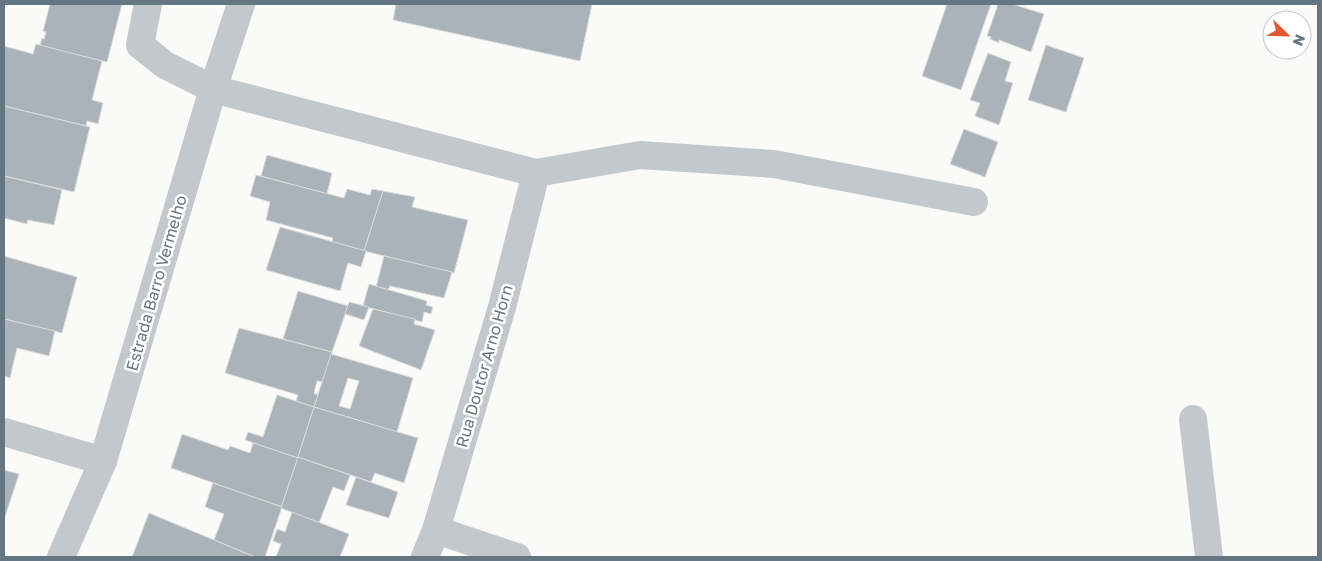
<svg xmlns="http://www.w3.org/2000/svg" width="1322" height="561" viewBox="0 0 1322 561" font-family="'Golos Text',sans-serif">
  <style>
    .building { fill: #aab3b9; stroke: #dcdcda; fill-rule: evenodd }
    .lines { fill: none; stroke-linecap: round; stroke-linejoin: round }
    .minor { stroke: #c3c8cc; stroke-width: 28 }
    .labels { text-anchor: middle; stroke-width: 5; stroke-linejoin: round; paint-order: stroke }
    .street-label { font-size: 16px; fill: #657683; stroke: #fff }
  </style>
  <rect width="100%" height="100%" fill="#fafaf8"/>
  <g class="building">
    <path d="M 50,4 L 122,4 L 107,62 L 40,46 L 42,38 L 44,39 L 46,32 L 43,31 Z"/>
    <path d="M 396,4 L 592,4 L 580,61 L 393,20 Z"/>
    <path d="M 947,4 L 991,4 L 961,90 L 922,76 Z"/>
    <path d="M 998,4 L 1012,4 L 1044,14 L 1031,52 L 999,40 L 999,43 L 990,39 L 991,37 L 987,36 Z"/>
    <path d="M 36,44 L 102,61 L 92,100 L 103,103 L 98,124 L 87,121 L 86,126 L 4,106 L 4,46 L 33,54 Z"/>
    <path d="M 1046,45 L 1084,58 L 1066,112 L 1028,100 Z"/>
    <path d="M 988,53 L 1011,62 L 1005,81 L 1013,83 L 999,125 L 975,116 L 980,103 L 970,100 Z"/>
    <path d="M 4,106 L 90,127 L 74,192 L 4,176 Z"/>
    <path d="M 964,129 L 998,142 L 985,177 L 950,164 Z"/>
    <path d="M 267,155 L 332,173 L 327,194 L 261,176 Z"/>
    <path d="M 256,175 L 344,198 L 347,189 L 370,195 L 372,189 L 383,191 L 364,251 L 332,242 L 333,238 L 266,220 L 270,202 L 250,196 Z"/>
    <path d="M 4,176 L 62,190 L 54,225 L 28,220 L 27,224 L 4,218 Z"/>
    <path d="M 383,191 L 415,197 L 412,207 L 468,220 L 454,273 L 364,251 Z"/>
    <path d="M 280,227 L 366,251 L 361,267 L 348,263 L 340,291 L 266,270 Z"/>
    <path d="M 4,256 L 77,277 L 62,333 L 4,319 Z"/>
    <path d="M 384,256 L 452,272 L 444,298 L 390,286 L 388,290 L 376,287 Z"/>
    <path d="M 369,284 L 427,301 L 426,305 L 433,307 L 431,314 L 424,312 L 422,322 L 363,306 Z"/>
    <path d="M 298,291 L 348,306 L 332,352 L 283,339 Z"/>
    <path d="M 349,302 L 369,307 L 364,320 L 345,314 Z"/>
    <path d="M 373,309 L 415,319 L 414,324 L 435,330 L 421,370 L 359,346 Z"/>
    <path d="M 4,319 L 55,331 L 49,356 L 17,348 L 10,378 L 4,376 Z"/>
    <path d="M 239,328 L 332,352 L 323,382 L 317,381 L 314,393 L 318,395 L 314,407 L 296,401 L 298,395 L 225,373 Z"/>
    <path d="M 331,354 L 413,378 L 397,432 L 314,407 ZM 348,378 L 359,381 L 350,409 L 339,406 Z"/>
    <path d="M 277,395 L 314,407 L 298,458 L 245,440 L 248,432 L 263,437 Z"/>
    <path d="M 314,407 L 418,438 L 404,483 L 375,473 L 371,482 L 298,457 Z"/>
    <path d="M 182,434 L 228,450 L 230,446 L 250,453 L 253,443 L 298,458 L 282,507 L 171,468 Z"/>
    <path d="M 298,457 L 350,475 L 344,491 L 333,487 L 319,523 L 281,508 Z"/>
    <path d="M 4,470 L 19,474 L 4,520 Z"/>
    <path d="M 356,477 L 398,492 L 389,518 L 346,505 Z"/>
    <path d="M 213,483 L 282,507 L 265,557 L 255,557 L 214,540 L 224,514 L 205,507 Z"/>
    <path d="M 292,512 L 349,534 L 340,557 L 276,557 L 281,544 L 273,541 L 277,529 L 285,532 Z"/>
    <path d="M 149,513 L 214,540 L 255,557 L 132,557 Z"/>
  </g>
  <g class="lines">
    <g class="minor">
      <path d="M 148,4 L 140,45 L 165,65 L 213,89 L 536,173 L 640,155 L 774,164 L 974,202"/>
      <path d="M 1193,419 L 1209,557"/>
      <path d="M 4,432 L 103,461"/>
      <path d="M 436,530 L 517,557"/>
      <path d="M 61,557 L 103,461 L 213,89 L 241,4"/>
      <path d="M 425,557 L 436,530 L 502,307 L 536,173"/>
    </g>
  </g>
  <g class="labels">
    <g class="street-label">
      <text transform="translate(156 283) rotate(-74)" y="6">Estrada Barro Vermelho</text>
      <text transform="translate(484 366) rotate(-74)" y="6">Rua Doutor Arno Horn</text>
    </g>
  </g>
  <rect width="1322" height="561" fill="none" stroke="#657683" stroke-width="10"/>
  <g transform="translate(1287 35) rotate(113)"><circle r="24" fill="#ffffff" stroke="#c1c8cd"/>
  <path d="M0-4L9 19L0 12L-9 19Z" fill="#e4572e"/>
  <text y="-8" font-size="14" font-weight="bold" text-anchor="middle" fill="#657683">N</text>
  </g>
</svg>
